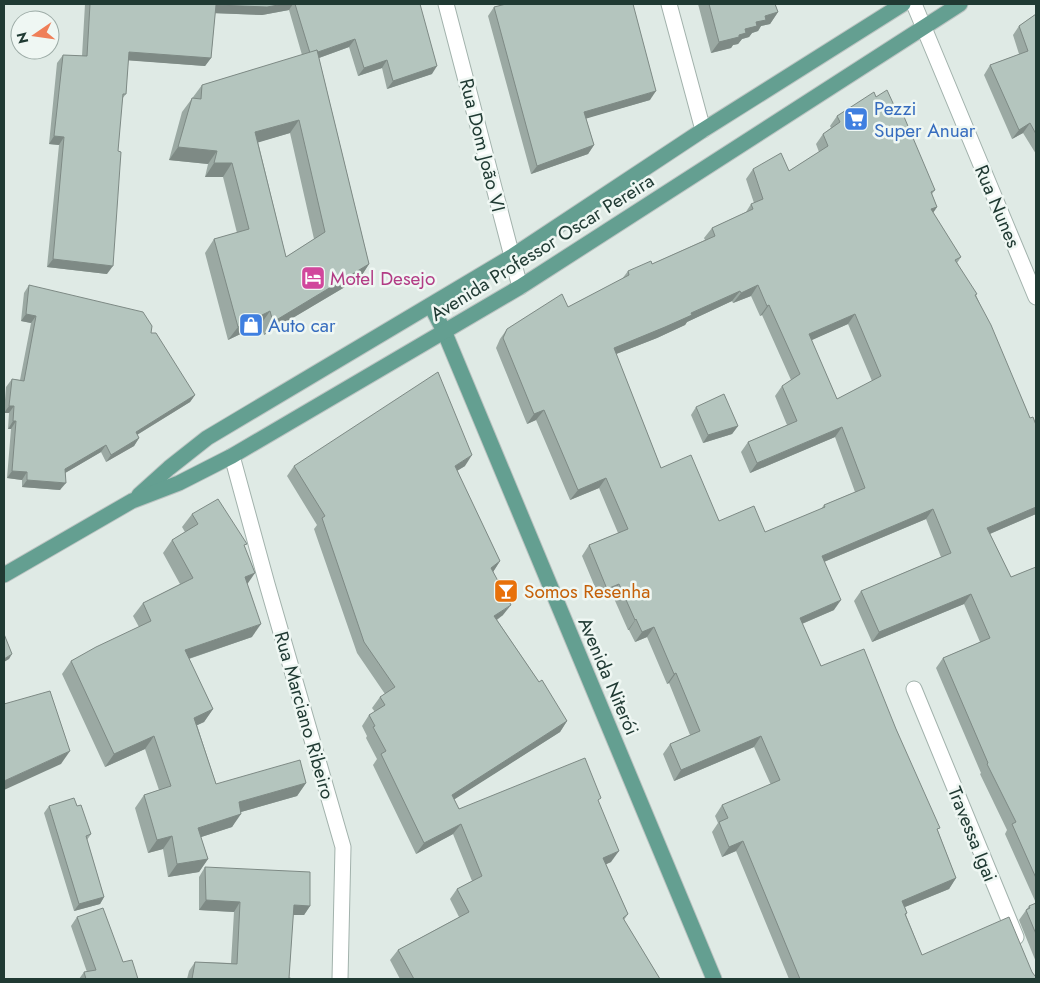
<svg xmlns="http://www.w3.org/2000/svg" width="1040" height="983" viewBox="0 0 1040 983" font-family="Jost,sans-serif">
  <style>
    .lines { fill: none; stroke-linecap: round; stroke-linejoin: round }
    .minor-casing { stroke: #a2b2ac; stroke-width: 17 }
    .major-casing { stroke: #bcc4c2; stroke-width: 17 }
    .minor { stroke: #fff; stroke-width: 15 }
    .major { stroke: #649f91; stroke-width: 15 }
    .wall { fill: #9ba9a3; fill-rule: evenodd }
    .shaded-wall { fill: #7e8a85 }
    .building { fill: #b4c5be; stroke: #7e8a85; fill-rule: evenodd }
    .labels { text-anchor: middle; stroke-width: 5; stroke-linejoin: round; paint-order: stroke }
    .shop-label { font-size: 19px; fill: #366cbe; stroke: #eff7f3; text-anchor: start }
    .street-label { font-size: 19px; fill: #203a33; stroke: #eff7f3 }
    .hotel-label { font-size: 19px; fill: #b23c85; stroke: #eff7f3; text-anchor: start }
    .food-label { font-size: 19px; fill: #c56008; stroke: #eff7f3; text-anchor: start }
  </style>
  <rect width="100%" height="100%" fill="#dfeae5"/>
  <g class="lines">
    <defs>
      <g id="minor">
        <path d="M 446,4 L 520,287"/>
        <path d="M 669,4 L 703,130"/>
        <path d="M 914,4 L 1036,297"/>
        <path d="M 232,456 L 267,584 L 343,847 L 340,979"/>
        <path d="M 914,689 L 1016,937"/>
      </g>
      <g id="major">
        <path d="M 431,306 L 444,331 L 714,979"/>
        <path d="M 139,495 L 169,468 L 207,438 L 511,257 L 703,130 L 903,4"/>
        <path d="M 4,575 L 132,501 L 179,483 L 232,456 L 520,287 L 960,4"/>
      </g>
    </defs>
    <use href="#minor" class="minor-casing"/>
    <use href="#major" class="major-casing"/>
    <use href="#minor" class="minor"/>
    <use href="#major" class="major"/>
  </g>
  <g class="wall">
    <path d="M 85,4 L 420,4 L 432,74 L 387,89 L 382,68 L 358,76 L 349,47 L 319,58 L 369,264 L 360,278 L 264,335 L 261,324 L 228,340 L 205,253 L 214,239 L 237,233 L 223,177 L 205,177 L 208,164 L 169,160 L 182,112 L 202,85 L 302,55 L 289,10 L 262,15 L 215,13 L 211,58 L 205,66 L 128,60 L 126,94 L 122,99 L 107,274 L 47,267 L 59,145 L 49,144 L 57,63 L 63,55 L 82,56 ZM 290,133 L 314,239 L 286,257 L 258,142 Z"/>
    <path d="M 698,4 L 775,4 L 778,12 L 770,24 L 761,26 L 758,31 L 752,33 L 749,37 L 742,39 L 738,44 L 733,45 L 731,48 L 711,53 Z"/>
    <path d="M 494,7 L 650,100 L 586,118 L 594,145 L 588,154 L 531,174 L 488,16 Z"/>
    <path d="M 1036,14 L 1036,154 L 1023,133 L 1012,139 L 984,75 L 990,65 L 1019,54 L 1013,35 L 1019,26 Z"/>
    <path d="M 876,97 L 898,114 L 935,190 L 932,194 L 937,207 L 933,213 L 961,257 L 957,263 L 976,295 L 1030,418 L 1036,425 L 1036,514 L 990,534 L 1011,577 L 1036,567 L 1036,962 L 1019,920 L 1029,906 L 1036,903 L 1005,834 L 1007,830 L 980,774 L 981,773 L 936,668 L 943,658 L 980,642 L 964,604 L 872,642 L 854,601 L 861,591 L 941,557 L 926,519 L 824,562 L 834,610 L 802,624 L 821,666 L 896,729 L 938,831 L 956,878 L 949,889 L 905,907 L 907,913 L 906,915 L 922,955 L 1032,972 L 1036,979 L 789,979 L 736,851 L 722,857 L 712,832 L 718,823 L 715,816 L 722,805 L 771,785 L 754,747 L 674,781 L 663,754 L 670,744 L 690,735 L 669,683 L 667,684 L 647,637 L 635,642 L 629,630 L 628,630 L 612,594 L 600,599 L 582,556 L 589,545 L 618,533 L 599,488 L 570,500 L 536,420 L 527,424 L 496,348 L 500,339 L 507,329 L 568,307 L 622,279 L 628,271 L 652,264 L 705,240 L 704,238 L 712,228 L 746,212 L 751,204 L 754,203 L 746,179 L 753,169 L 789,171 L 819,152 L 816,144 L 823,134 L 831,128 L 830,126 L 837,116 ZM 751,296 L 760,316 L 762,315 L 791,380 L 782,386 L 775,396 L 787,425 L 748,442 L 741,452 L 750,473 L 835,437 L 855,492 L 824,505 L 821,509 L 765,532 L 719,521 L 661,468 L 616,354 L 657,338 L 685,325 L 687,322 L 732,301 L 733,303 ZM 848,324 L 872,381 L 837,399 L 811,340 Z"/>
    <path d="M 29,285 L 151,333 L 195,395 L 190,402 L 137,435 L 139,438 L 134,446 L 106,462 L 101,452 L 65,473 L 60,490 L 22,487 L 22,480 L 7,478 L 11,429 L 8,429 L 9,413 L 4,413 L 6,387 L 12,379 L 20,380 L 31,323 L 21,321 L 24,293 Z"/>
    <path d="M 696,407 L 738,426 L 732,434 L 703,443 L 691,415 Z"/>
    <path d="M 294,466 L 465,466 L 457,471 L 500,561 L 493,572 L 503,615 L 497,620 L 539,682 L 567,721 L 560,732 L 454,799 L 459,809 L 598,801 L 611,862 L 606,864 L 628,914 L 624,920 L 660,979 L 400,979 L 390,960 L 398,950 L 459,917 L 450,899 L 457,889 L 472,881 L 453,834 L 416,854 L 373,765 L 377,759 L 366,738 L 367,736 L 362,726 L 369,715 L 375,712 L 372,708 L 380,697 L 385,694 L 357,653 L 314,529 L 317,525 L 287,476 Z"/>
    <path d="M 192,514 L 245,547 L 247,585 L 252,637 L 189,659 L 213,709 L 204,722 L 197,725 L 216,784 L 306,783 L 297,796 L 241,812 L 232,827 L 201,837 L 208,859 L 199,872 L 168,877 L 163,849 L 148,853 L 135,808 L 144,795 L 159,790 L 145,749 L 105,767 L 62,674 L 71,661 L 139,627 L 133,616 L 143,603 L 180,584 L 163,553 L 172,540 L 185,532 L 182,527 Z"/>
    <path d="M 49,806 L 77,806 L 91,834 L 87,840 L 104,897 L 100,904 L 74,911 L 44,813 Z"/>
    <path d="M 205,867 L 310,906 L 304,915 L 293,915 L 289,978 L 294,979 L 187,979 L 189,971 L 195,962 L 231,963 L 234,912 L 199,910 L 199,877 Z"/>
    <path d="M 77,917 L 123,962 L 138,979 L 79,979 L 84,972 L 87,972 L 71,926 Z"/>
  </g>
  <g class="shaded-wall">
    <path d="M 293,4 L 289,10 L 262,15 L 210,13 L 216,5 Z"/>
    <path d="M 778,12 L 770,24 L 761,26 L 758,31 L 752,33 L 749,37 L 742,39 L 738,44 L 733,45 L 731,48 L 711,53 L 719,42 L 745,29 L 765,16 Z"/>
    <path d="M 355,39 L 349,47 L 305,63 L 310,55 Z"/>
    <path d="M 129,52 L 211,58 L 205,66 L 123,60 Z"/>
    <path d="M 387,60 L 382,68 L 358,76 L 364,68 Z"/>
    <path d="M 437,66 L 432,74 L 387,89 L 393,81 Z"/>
    <path d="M 656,91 L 650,100 L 578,121 L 584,112 Z"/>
    <path d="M 299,120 L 290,133 L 246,146 L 255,132 Z"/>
    <path d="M 1030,123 L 1023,133 L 1012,139 L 1019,130 Z"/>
    <path d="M 54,136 L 64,137 L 59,145 L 49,144 Z"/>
    <path d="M 594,145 L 588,154 L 531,174 L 537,166 Z"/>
    <path d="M 178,147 L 217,151 L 208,164 L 169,160 Z"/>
    <path d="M 214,163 L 232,163 L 223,177 L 205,177 Z"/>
    <path d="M 937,207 L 930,217 L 931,209 Z"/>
    <path d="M 53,259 L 113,266 L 107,274 L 47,267 Z"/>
    <path d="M 369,264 L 360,278 L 264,335 L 273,322 Z"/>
    <path d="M 758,285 L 751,296 L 733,303 L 741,293 Z"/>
    <path d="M 740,291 L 732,301 L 687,322 L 685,325 L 657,338 L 606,358 L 614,348 Z"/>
    <path d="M 769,305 L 762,315 L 760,316 L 767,306 Z"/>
    <path d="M 270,311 L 261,324 L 228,340 L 238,327 Z"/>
    <path d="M 26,314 L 36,316 L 31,323 L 21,321 Z"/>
    <path d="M 855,314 L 848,324 L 801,345 L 809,334 Z"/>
    <path d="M 195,395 L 190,402 L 130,439 L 136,432 Z"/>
    <path d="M 9,406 L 14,406 L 9,413 L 4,413 Z"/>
    <path d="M 544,410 L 536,420 L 527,424 L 534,414 Z"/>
    <path d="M 13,421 L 16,421 L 11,429 L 8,429 Z"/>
    <path d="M 738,426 L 732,434 L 703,443 L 708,435 Z"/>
    <path d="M 842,427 L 835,437 L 750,473 L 757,463 Z"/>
    <path d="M 139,438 L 134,446 L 106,462 L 111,455 Z"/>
    <path d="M 106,445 L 101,452 L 60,476 L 65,469 Z"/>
    <path d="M 472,455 L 465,466 L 448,476 L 455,466 Z"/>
    <path d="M 12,471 L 27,472 L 22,480 L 7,478 Z"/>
    <path d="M 606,478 L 599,488 L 570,500 L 578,490 Z"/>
    <path d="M 27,480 L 66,483 L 60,490 L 22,487 Z"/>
    <path d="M 1036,507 L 1036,514 L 980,538 L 987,528 Z"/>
    <path d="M 933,509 L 926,519 L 814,566 L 822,556 Z"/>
    <path d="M 500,561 L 493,572 L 491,568 Z"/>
    <path d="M 255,573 L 246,586 L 245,577 Z"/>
    <path d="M 619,584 L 612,594 L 600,599 L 607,589 Z"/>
    <path d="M 971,594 L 964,604 L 872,642 L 879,632 Z"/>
    <path d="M 841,600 L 834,610 L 792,628 L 800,618 Z"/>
    <path d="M 511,605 L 503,615 L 487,626 L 494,616 Z"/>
    <path d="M 636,619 L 629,630 L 628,630 L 635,620 Z"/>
    <path d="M 261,624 L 252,637 L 176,663 L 185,650 Z"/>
    <path d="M 654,627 L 647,637 L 635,642 L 642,632 Z"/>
    <path d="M 12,654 L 9,659 L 4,662 L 4,659 Z"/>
    <path d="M 676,673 L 669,683 L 667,684 L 674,674 Z"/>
    <path d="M 213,709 L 204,722 L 185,731 L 194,718 Z"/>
    <path d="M 567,721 L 560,732 L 444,806 L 452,795 Z"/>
    <path d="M 154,736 L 145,749 L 105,767 L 114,754 Z"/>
    <path d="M 761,736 L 754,747 L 674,781 L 681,770 Z"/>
    <path d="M 70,751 L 61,764 L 4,790 L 4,781 Z"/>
    <path d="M 306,783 L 297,796 L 230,815 L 239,802 Z"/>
    <path d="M 241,814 L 232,827 L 189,841 L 198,828 Z"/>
    <path d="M 461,824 L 453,834 L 416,854 L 424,843 Z"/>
    <path d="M 172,836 L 163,849 L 148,853 L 157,840 Z"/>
    <path d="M 743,841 L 736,851 L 722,857 L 729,847 Z"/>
    <path d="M 619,851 L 611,862 L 596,869 L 603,858 Z"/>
    <path d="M 208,859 L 199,872 L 168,877 L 177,864 Z"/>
    <path d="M 956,878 L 949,889 L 895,911 L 902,901 Z"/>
    <path d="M 104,897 L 100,904 L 74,911 L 79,904 Z"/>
    <path d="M 206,900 L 240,902 L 234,912 L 199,910 Z"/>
    <path d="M 294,905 L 310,906 L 304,915 L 287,915 Z"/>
  </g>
  <g class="building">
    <path d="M 90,4 L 284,4 L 267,7 L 216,5 L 211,58 L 129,52 L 126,94 L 123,94 L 118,151 L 121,152 L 113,266 L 53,259 L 64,137 L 54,136 L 63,55 L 87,56 Z"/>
    <path d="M 295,4 L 420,4 L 437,66 L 393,81 L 387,60 L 364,68 L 355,39 L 318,52 L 317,50 L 310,53 Z"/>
    <path d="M 506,4 L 633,4 L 656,91 L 584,112 L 594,145 L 537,166 L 494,7 Z"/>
    <path d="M 709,4 L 775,4 L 778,12 L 765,16 L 766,20 L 756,22 L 757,26 L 745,29 L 746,33 L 739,35 L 739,37 L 719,42 Z"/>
    <path d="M 1036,14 L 1036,134 L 1030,123 L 1019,130 L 990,65 L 1028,51 L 1019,26 Z"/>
    <path d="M 317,50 L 369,264 L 273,322 L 270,311 L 238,327 L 214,239 L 249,229 L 232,163 L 214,163 L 217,151 L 178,147 L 192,98 L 201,99 L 202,85 ZM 299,120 L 325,232 L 286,257 L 255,132 Z"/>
    <path d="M 887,90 L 898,114 L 902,112 L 935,190 L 931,192 L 937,207 L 931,209 L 961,257 L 955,260 L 977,294 L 975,295 L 991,325 L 1030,418 L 1033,417 L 1036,425 L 1036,507 L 987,528 L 1011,577 L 1036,567 L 1036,878 L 1012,824 L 1016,822 L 987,764 L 988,763 L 943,658 L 990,638 L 971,594 L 879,632 L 861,591 L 951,553 L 933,509 L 822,556 L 841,600 L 800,618 L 821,666 L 864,649 L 896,729 L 940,828 L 937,829 L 956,878 L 902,901 L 907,913 L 905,914 L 922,955 L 1009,917 L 1032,972 L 1035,976 L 1036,977 L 1036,979 L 800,979 L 743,841 L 729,847 L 719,822 L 728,818 L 722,805 L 780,780 L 761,736 L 681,770 L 670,744 L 700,731 L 676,673 L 674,674 L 654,627 L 642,632 L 636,619 L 635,620 L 619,584 L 607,589 L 589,545 L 628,529 L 606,478 L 578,490 L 544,410 L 534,414 L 503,338 L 507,329 L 562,294 L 568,307 L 629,275 L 628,271 L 651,261 L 652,264 L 715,236 L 712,228 L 753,209 L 751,204 L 763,199 L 753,169 L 781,153 L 789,171 L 828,146 L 823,134 L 840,122 L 837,116 L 874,92 L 876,97 ZM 758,285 L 767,306 L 769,305 L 800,374 L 782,386 L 797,421 L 748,442 L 757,463 L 842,427 L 865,488 L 824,505 L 825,507 L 765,532 L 754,506 L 719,521 L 691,455 L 661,468 L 614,348 L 665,327 L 692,315 L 691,313 L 740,291 L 741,293 ZM 855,314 L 881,376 L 837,399 L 809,334 Z"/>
    <path d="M 29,285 L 143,312 L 152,326 L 151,333 L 156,333 L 195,395 L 136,432 L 139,438 L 111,455 L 106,445 L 65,469 L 66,483 L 27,480 L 27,472 L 12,471 L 16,421 L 13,421 L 14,406 L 9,406 L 12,379 L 24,381 L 36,316 L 26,314 Z"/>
    <path d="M 438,372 L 472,455 L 455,466 L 500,561 L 491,568 L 511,605 L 494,616 L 539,682 L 542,680 L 567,721 L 452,795 L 459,809 L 585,758 L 601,798 L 598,800 L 619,851 L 603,858 L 628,914 L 623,918 L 660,979 L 414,979 L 398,950 L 469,912 L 457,889 L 482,876 L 461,824 L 424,843 L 381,754 L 386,751 L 373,727 L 375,726 L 369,715 L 385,705 L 380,697 L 395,687 L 364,642 L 322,518 L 325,516 L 294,466 Z"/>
    <path d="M 724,394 L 738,426 L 708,435 L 696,407 Z"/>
    <path d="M 218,499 L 247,544 L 244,545 L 255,573 L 245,577 L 261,624 L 185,650 L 213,709 L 194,718 L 216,784 L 300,760 L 306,783 L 239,802 L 241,814 L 198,828 L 208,859 L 177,864 L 172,836 L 157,840 L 144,795 L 171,786 L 154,736 L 114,754 L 71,661 L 96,647 L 151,621 L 143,603 L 193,578 L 172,540 L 198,524 L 192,514 Z"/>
    <path d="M 4,634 L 12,654 L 4,659 Z"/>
    <path d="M 50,691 L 70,751 L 4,781 L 4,704 Z"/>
    <path d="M 74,798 L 77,806 L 81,805 L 91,834 L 86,836 L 104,897 L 79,904 L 49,806 Z"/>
    <path d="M 205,867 L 310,872 L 310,906 L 294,905 L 289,978 L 294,979 L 192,979 L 195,962 L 237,964 L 240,902 L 206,900 Z"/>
    <path d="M 1036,903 L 1036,934 L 1026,910 L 1030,908 L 1029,906 Z"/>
    <path d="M 103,908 L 123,962 L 132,960 L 138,979 L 86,979 L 84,972 L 96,970 L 77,917 Z"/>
  </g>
  <defs>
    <symbol id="supermarket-square" viewBox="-11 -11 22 22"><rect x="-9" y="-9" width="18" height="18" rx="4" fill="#3f7fe0" stroke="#eff7f3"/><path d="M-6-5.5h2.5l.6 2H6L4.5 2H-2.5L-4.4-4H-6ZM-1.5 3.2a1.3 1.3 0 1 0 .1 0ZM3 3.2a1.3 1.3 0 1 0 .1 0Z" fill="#fff"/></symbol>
    <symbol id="hotel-square" viewBox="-11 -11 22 22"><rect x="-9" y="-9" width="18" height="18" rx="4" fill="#d1479c" stroke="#eff7f3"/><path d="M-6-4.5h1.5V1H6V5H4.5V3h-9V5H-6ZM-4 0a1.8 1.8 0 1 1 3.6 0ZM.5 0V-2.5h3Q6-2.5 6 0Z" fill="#fff"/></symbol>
    <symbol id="shop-square" viewBox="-11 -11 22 22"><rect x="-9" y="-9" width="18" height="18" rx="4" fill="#3f7fe0" stroke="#eff7f3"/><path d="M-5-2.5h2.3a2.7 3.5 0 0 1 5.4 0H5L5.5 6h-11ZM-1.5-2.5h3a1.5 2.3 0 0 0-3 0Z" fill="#fff"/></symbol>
    <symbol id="bar-square" viewBox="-11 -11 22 22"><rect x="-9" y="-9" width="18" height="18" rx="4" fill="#e8710a" stroke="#eff7f3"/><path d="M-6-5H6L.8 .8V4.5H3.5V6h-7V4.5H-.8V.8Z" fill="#fff"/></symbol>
  </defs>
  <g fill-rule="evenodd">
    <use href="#supermarket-square" x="842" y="105" width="28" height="28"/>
    <use href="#hotel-square" x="299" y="264" width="28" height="28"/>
    <use href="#shop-square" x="237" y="311" width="28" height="28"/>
    <use href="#bar-square" x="492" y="577" width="28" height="28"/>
  </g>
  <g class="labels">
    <g class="shop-label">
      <text x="874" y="115">Pezzi<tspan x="874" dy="22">Super Anuar</tspan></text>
      <text x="268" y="332">Auto car</text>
    </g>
    <g class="street-label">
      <text transform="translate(483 145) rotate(76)" y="7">Rua Dom João VI</text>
      <text transform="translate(998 206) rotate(67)" y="7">Rua Nunes</text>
      <text transform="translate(542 247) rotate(-32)" y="7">Avenida Professor Oscar Pereira</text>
      <text transform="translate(609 676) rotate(67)" y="7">Avenida Niterói</text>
      <text transform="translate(305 715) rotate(74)" y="7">Rua Marciano Ribeiro</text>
      <text transform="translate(973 834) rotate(68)" y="7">Travessa Igai</text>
    </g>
    <g class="hotel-label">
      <text x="330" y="285">Motel Desejo</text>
    </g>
    <g class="food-label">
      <text x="524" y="598">Somos Resenha</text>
    </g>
  </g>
  <rect width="1040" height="983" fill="none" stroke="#203a33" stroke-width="10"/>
  <g transform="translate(35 35) rotate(257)"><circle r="24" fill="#eff7f3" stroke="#9caba6"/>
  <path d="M0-4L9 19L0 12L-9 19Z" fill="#ef7f58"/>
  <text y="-8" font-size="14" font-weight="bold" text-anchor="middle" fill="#203a33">N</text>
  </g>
</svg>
